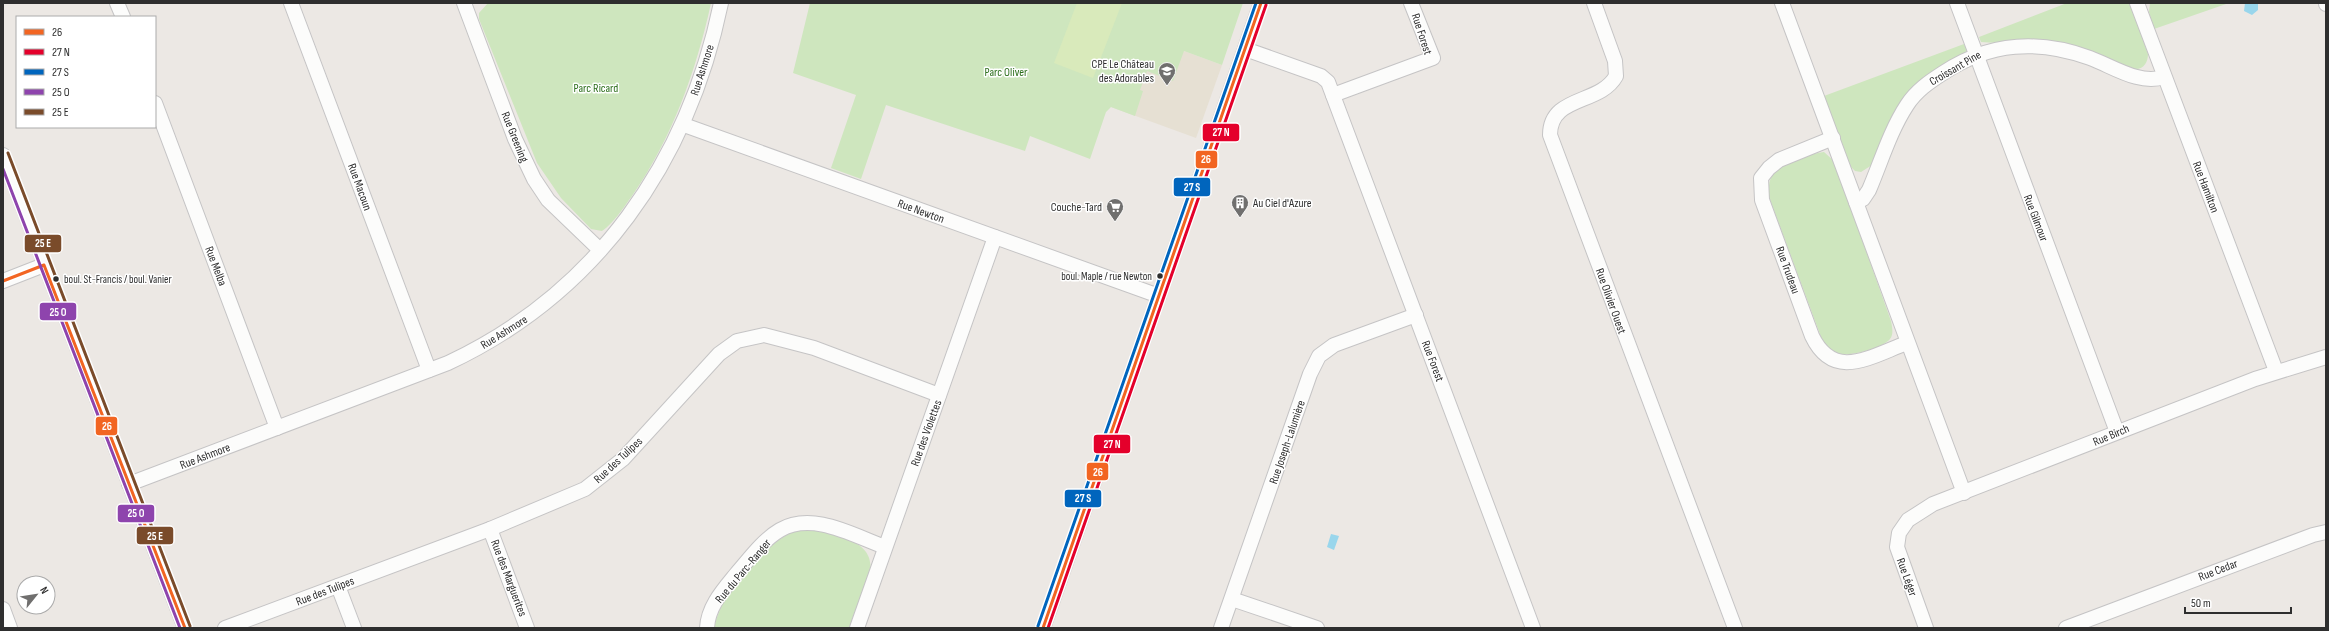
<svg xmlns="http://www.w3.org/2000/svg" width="2329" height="631" viewBox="0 0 2329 631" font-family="'Sofia Sans Condensed',sans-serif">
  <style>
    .education { fill: #e6e0d3 }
    .green { fill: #cee6be }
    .pitch { fill: #d9eabb }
    .water { fill: #99d6ec }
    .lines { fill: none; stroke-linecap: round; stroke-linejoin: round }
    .minor-casing { stroke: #c5c4c5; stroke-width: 16 }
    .minor { stroke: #fcfcfb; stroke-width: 14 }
    .bus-1-casing { stroke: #fff; stroke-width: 6 }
    .bus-2-casing { stroke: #fff; stroke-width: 6 }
    .bus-3-casing { stroke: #fff; stroke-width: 6 }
    .bus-4-casing { stroke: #fff; stroke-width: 6 }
    .bus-5-casing { stroke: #fff; stroke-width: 6 }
    .bus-1 { stroke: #f26522; stroke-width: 3 }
    .bus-2 { stroke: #e4002b; stroke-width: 3 }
    .bus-3 { stroke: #0065bd; stroke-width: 3 }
    .bus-4 { stroke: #8e44ad; stroke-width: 3 }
    .bus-5 { stroke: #7a4b2a; stroke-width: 3 }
    .bus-dot { fill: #2e2e2e; stroke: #fff; stroke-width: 1.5 }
    .labels { text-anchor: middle; stroke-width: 3; stroke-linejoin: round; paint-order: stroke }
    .bus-label { font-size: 11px; fill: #2e2e2e; stroke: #fff; text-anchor: end }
    .street-label { font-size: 12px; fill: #2e2e2e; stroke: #fff }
    .poi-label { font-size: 12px; fill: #2e2e2e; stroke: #fff; text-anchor: end }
    .park-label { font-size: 12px; fill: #2c6e1b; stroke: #fff }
    .line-badge { stroke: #fff; stroke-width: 1.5 }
    .badge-label { font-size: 11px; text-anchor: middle; font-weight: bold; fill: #fff }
  </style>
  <rect width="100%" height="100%" fill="#ece8e4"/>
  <path class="education" d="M 1138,34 L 1222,65 L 1196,138 L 1111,107 Z"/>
  <g class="green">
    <path d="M 488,3 L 711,3 C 696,72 672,138 632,196 C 623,208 614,223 602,231 L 591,229 L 561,198 L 537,163 L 479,19 L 479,13 Z"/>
    <path d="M 810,3 L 1243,3 L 1222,65 L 1184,51 L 1173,81 L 1147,71 L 1140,90 L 1143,91 L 1135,116 L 1111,107 L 1106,112 L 1090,159 L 1030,136 L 1025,151 L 886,105 L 861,179 L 831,168 L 856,95 L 793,73 Z"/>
    <path d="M 2067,3 L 2130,3 L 2148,54 C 2148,62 2144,70 2134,69 C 2127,69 2120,64 2114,62 C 2097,55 2079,45 2061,42 C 2035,38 2008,45 1981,42 L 1979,37 Z"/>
    <path d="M 2150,3 L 2229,3 L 2154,29 L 2149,12 Z"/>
    <path d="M 1964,44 L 1967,51 L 1928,75 L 1872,165 L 1861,172 L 1855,171 L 1851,167 L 1824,96 Z"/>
    <path d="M 1824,152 L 1834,161 L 1891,321 C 1892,326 1894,334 1890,339 C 1882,349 1843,359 1832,352 C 1827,349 1824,343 1821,337 L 1769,197 C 1769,190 1768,184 1771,178 C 1778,163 1809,154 1824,152 Z"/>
    <path d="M 801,529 C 823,531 876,538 870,570 C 866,589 855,609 849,628 L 714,628 C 722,591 765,540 801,529 Z"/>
  </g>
  <path class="pitch" d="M 1077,3 L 1122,3 L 1093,78 L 1054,63 Z"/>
  <g class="water">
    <path d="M 2258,3 L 2258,10 L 2252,15 L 2244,11 L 2245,3 Z"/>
    <path d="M 1331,534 L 1339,536 L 1334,550 L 1327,547 Z"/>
  </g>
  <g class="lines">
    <defs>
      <g id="minor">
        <path d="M 117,3 L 123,17"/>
        <path d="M 291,3 L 429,370"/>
        <path d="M 464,3 L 515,139 L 534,179 L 548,200 L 600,250"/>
        <path d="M 1594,3 L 1615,61 L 1616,76 C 1600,105 1550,95 1550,135 L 1735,628"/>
        <path d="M 1782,3 L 1964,493"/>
        <path d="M 1957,3 L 2117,432"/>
        <path d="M 2137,3 L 2276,371"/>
        <path d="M 2326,3 L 2326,4"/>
        <path d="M 1245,49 L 1321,76 L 1328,82 L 1533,628"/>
        <path d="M 1333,95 L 1433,58 L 1411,3"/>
        <path d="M 155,103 L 277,428"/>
        <path d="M 684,125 L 1159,296"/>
        <path d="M 1833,138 L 1779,160 L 1769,168 L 1761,178 L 1762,200 L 1812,336 C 1834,382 1871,356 1907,343"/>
        <path d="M 3,155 L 185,628"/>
        <path d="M 1856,202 L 1863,199 L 1869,190 C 1881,162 1890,131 1907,105 C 1916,91 1929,82 1943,73 C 1990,42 2038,39 2090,58 C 2114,67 2139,85 2164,77"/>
        <path d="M 3,281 L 44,265"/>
        <path d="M 129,484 L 448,363 C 597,293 688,162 721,3"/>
        <path d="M 490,529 L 527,628"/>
        <path d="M 338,586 L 354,628"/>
        <path d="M 1232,599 L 1317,628"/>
        <path d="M 3,609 L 10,628"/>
        <path d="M 225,628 L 490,529 L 585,489 L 623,459 L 719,354 L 737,341 L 764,335 L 814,348 L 939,395"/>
        <path d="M 707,628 C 708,606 724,589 737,573 C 750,558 763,540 780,530 C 813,511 854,536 885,547"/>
        <path d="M 857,628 L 995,237"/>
        <path d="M 1043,628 L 1261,3"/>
        <path d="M 1221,628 L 1310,374 L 1319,356 L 1334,345 L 1416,315"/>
        <path d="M 1926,628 L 1897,547 L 1899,533 L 1908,520 L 1933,504 L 2255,379 L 2326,357"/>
        <path d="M 2066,628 L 2313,535 L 2326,532"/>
      </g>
    </defs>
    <use href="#minor" class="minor-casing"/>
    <use href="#minor" class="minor"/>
    <defs>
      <g id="bus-1">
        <path d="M 3,281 L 44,265 L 185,628"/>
        <path d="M 1043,628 L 1261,3"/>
      </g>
      <path id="bus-2" d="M 1048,628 L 1266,5"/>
      <path id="bus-3" d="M 1038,626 L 1256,3"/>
      <path id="bus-4" d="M 3,169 L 180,628"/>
      <path id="bus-5" d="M 8,153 L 190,626"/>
    </defs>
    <use href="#bus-1" class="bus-1-casing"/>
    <use href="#bus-2" class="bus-2-casing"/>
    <use href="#bus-3" class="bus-3-casing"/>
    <use href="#bus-4" class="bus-4-casing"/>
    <use href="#bus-5" class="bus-5-casing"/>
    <use href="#bus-1" class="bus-1"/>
    <use href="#bus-2" class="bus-2"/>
    <use href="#bus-3" class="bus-3"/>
    <use href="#bus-4" class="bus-4"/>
    <use href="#bus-5" class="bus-5"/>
  </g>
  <defs>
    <symbol id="school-pin" viewBox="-11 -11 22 30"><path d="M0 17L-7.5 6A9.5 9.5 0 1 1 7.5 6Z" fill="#706f6e" stroke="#fff"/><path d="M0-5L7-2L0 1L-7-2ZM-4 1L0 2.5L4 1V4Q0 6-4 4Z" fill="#fff"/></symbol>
    <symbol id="building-pin" viewBox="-11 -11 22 30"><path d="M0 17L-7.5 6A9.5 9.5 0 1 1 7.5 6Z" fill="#706f6e" stroke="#fff"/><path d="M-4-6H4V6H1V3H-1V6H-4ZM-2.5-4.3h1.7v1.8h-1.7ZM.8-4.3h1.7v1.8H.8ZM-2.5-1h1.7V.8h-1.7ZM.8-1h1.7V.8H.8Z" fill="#fff"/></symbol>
    <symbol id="supermarket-pin" viewBox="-11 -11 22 30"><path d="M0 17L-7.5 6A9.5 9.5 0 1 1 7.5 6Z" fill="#706f6e" stroke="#fff"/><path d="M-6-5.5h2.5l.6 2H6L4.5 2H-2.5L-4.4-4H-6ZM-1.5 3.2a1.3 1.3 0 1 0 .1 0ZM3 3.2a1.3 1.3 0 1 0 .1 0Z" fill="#fff"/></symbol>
  </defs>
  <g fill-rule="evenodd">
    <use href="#school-pin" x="1157" y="61" width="20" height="27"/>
    <use href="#building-pin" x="1230" y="193" width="20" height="27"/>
    <use href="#supermarket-pin" x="1105" y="197" width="20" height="27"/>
  </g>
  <g class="bus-dot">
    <circle cx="1160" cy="276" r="3.5"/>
    <circle cx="56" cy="279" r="3.5"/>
  </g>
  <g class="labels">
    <g class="bus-label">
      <text x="1152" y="280">boul. Maple / rue Newton</text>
      <text x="64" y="283" text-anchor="start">boul. St-Francis / boul. Vanier</text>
    </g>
    <g class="street-label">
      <text transform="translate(1422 34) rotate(72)" y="4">Rue Forest</text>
      <text transform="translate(1955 68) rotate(-30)" y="4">Croissant Pine</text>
      <text transform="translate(702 70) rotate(-72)" y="4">Rue Ashmore</text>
      <text transform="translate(515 137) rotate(68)" y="4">Rue Greening</text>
      <text transform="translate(360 187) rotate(70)" y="4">Rue Macoun</text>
      <text transform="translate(2206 187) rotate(69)" y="4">Rue Hamilton</text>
      <text transform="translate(921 211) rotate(20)" y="4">Rue Newton</text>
      <text transform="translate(2036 218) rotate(69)" y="4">Rue Gilmour</text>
      <text transform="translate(216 266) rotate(69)" y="4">Rue Melba</text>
      <text transform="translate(1788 270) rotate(70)" y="4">Rue Trudeau</text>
      <text transform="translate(1611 301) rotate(70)" y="4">Rue Olivier Ouest</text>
      <text transform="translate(504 332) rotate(-32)" y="4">Rue Ashmore</text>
      <text transform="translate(1433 361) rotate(69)" y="4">Rue Forest</text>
      <text transform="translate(926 433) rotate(-70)" y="4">Rue des Violettes</text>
      <text transform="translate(2111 435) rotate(-23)" y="4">Rue Birch</text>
      <text transform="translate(1287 442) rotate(-71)" y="4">Rue Joseph-Lalumière</text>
      <text transform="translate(205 456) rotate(-21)" y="4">Rue Ashmore</text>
      <text transform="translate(618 460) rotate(-43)" y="4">Rue des Tulipes</text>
      <text transform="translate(2218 570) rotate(-21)" y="4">Rue Cedar</text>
      <text transform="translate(743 571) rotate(-50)" y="4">Rue du Parc-Ranger</text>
      <text transform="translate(1907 577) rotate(70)" y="4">Rue Léger</text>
      <text transform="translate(509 578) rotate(69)" y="4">Rue des Marguerites</text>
      <text transform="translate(325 591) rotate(-21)" y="4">Rue des Tulipes</text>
    </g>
    <g class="poi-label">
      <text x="1154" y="68">CPE Le Château<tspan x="1154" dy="14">des Adorables</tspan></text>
      <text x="1253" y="207" text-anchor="start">Au Ciel d'Azure</text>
      <text x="1102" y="211">Couche-Tard</text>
    </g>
    <g class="park-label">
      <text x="1006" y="76">Parc Oliver</text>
      <text x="596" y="92">Parc Ricard</text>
    </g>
  </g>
  <g class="line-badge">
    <rect x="1202" y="123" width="38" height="19" rx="4" fill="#e4002b"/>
    <rect x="1195" y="150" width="23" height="19" rx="4" fill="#f26522"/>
    <rect x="1173" y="177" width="38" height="20" rx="4" fill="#0065bd"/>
    <rect x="24" y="234" width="38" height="19" rx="4" fill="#7a4b2a"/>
    <rect x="39" y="302" width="38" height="19" rx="4" fill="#8e44ad"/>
    <rect x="95" y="416" width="23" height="20" rx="4" fill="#f26522"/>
    <rect x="1093" y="434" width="38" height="20" rx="4" fill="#e4002b"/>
    <rect x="1086" y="462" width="23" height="19" rx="4" fill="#f26522"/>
    <rect x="1064" y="489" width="38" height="19" rx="4" fill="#0065bd"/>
    <rect x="117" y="504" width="38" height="19" rx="4" fill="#8e44ad"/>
    <rect x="136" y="526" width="38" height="19" rx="4" fill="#7a4b2a"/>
  </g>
  <g class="badge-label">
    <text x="1221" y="136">27 N</text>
    <text x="1206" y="163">26</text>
    <text x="1192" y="191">27 S</text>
    <text x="43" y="247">25 E</text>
    <text x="58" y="316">25 O</text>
    <text x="107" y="430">26</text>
    <text x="1112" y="448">27 N</text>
    <text x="1098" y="476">26</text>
    <text x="1083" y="502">27 S</text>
    <text x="136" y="517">25 O</text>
    <text x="155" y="540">25 E</text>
  </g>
  <rect width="2329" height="631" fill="none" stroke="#2e2e2e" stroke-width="8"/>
  <rect x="16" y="16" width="140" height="112" fill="#ffffff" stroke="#ababab"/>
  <rect x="24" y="29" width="20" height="6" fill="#f26522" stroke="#ababab"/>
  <text x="52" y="36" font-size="12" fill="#2e2e2e">26</text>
  <rect x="24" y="49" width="20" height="6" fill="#e4002b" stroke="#ababab"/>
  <text x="52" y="56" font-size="12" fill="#2e2e2e">27 N</text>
  <rect x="24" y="69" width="20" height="6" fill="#0065bd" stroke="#ababab"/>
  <text x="52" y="76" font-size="12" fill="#2e2e2e">27 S</text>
  <rect x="24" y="89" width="20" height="6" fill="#8e44ad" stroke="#ababab"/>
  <text x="52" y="96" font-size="12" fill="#2e2e2e">25 O</text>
  <rect x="24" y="109" width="20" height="6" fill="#7a4b2a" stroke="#ababab"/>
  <text x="52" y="116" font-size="12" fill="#2e2e2e">25 E</text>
  <g transform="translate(36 595) rotate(60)"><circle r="19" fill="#ffffff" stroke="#ababab"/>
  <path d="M0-3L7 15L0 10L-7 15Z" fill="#706f6e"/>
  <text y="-6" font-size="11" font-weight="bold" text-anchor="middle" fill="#2e2e2e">N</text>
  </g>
  <path d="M2185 607v6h106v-6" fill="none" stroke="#2e2e2e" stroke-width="2"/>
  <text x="2191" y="607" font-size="12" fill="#2e2e2e" stroke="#ffffff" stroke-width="3" paint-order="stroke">50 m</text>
</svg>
